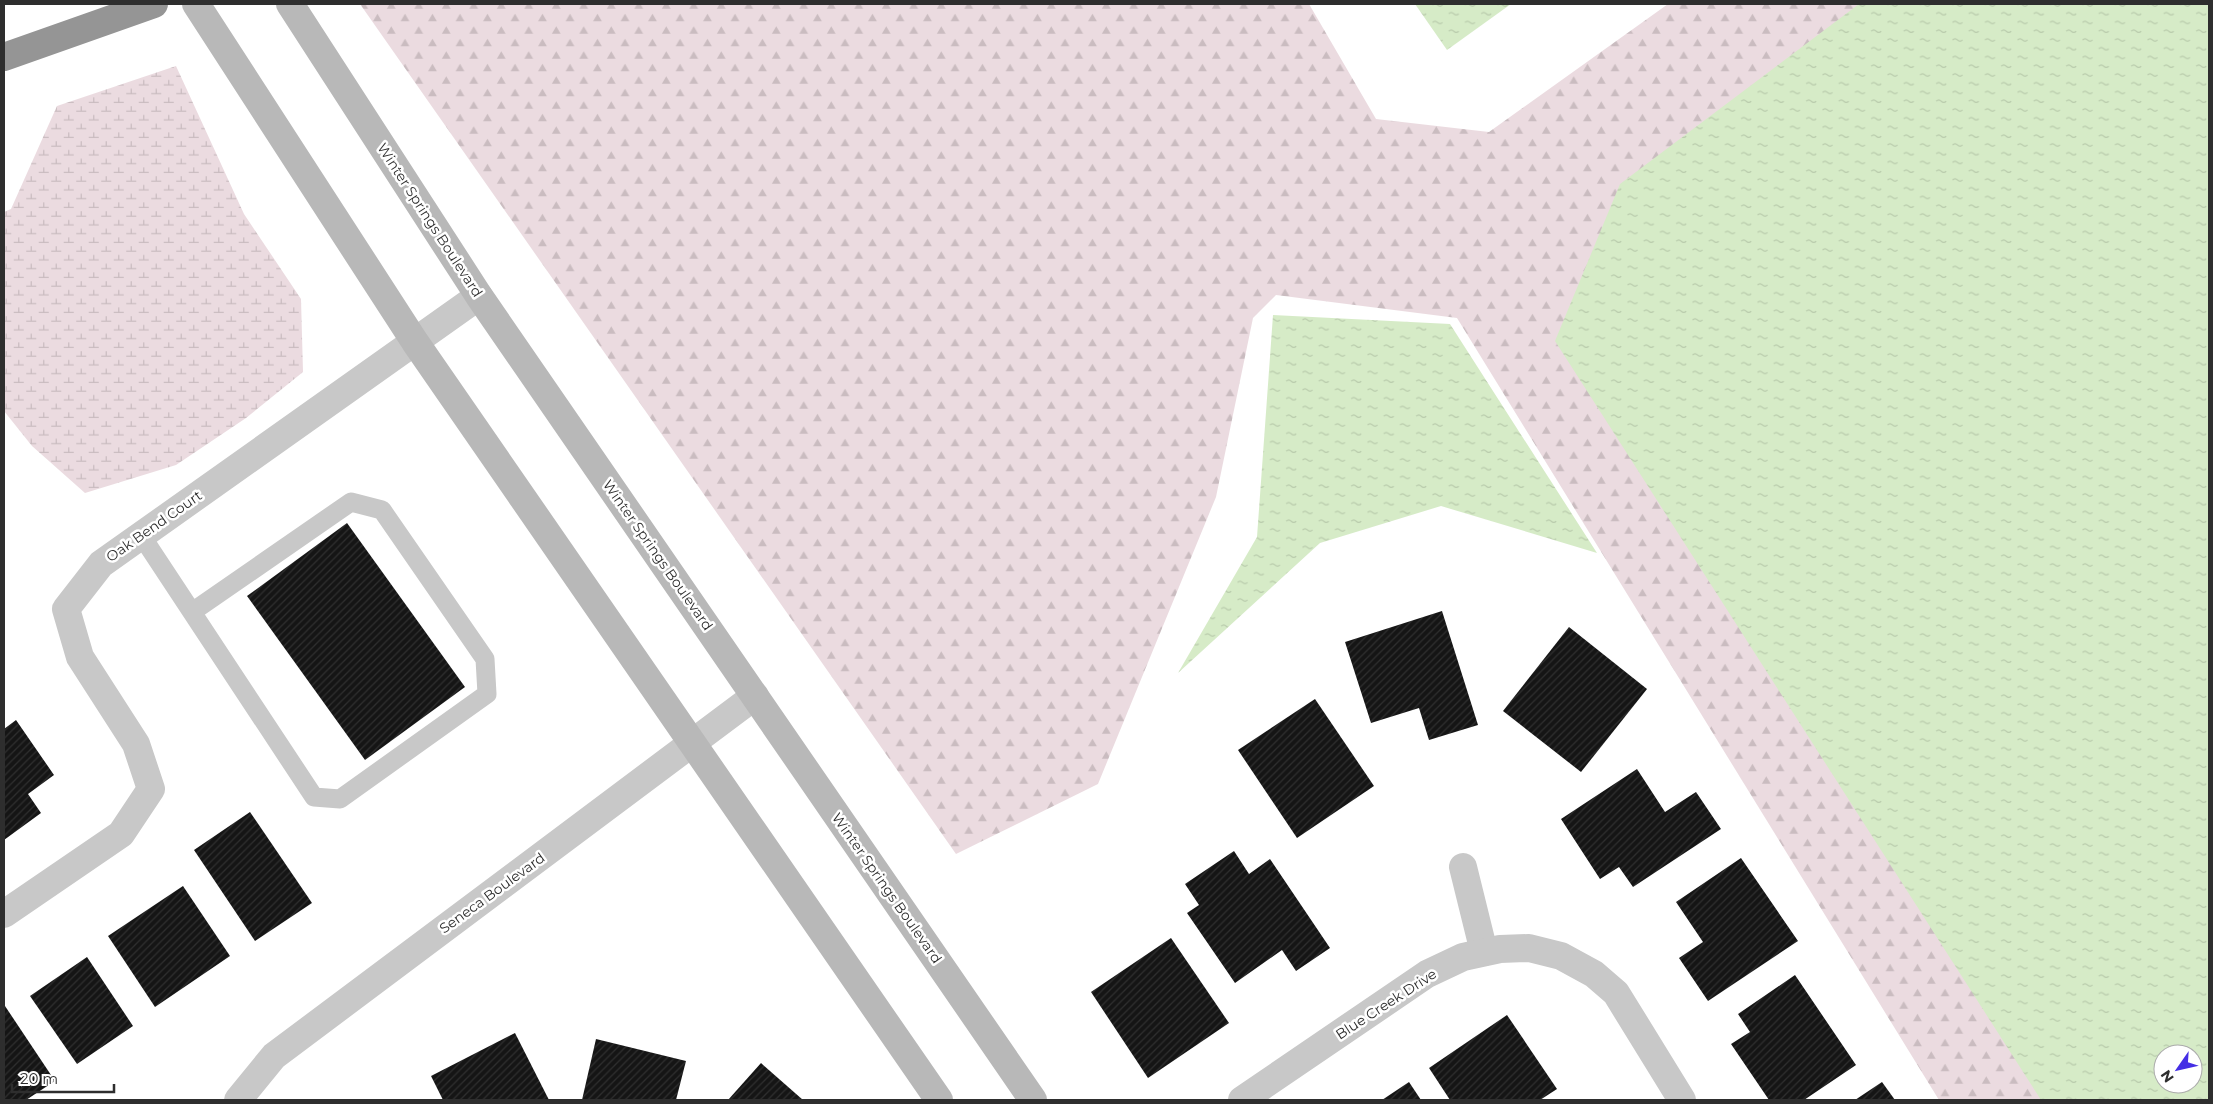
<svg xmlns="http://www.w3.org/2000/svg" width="2213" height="1104" viewBox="0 0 2213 1104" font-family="Montserrat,sans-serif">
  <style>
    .forest { fill: url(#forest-firs); fill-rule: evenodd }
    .wetland { fill: url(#wetland-marsh) }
    .water { fill: url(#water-ripples); fill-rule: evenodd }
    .building { fill: url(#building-hatch) }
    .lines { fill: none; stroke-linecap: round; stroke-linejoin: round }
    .lane { stroke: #c8c8c8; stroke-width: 19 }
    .street { stroke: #c8c8c8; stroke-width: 28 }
    .secondary { stroke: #b8b8b8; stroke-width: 28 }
    .highway { stroke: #959595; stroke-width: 28 }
    .labels { text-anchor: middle; stroke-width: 5; stroke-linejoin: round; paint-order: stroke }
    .street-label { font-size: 14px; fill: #2e2e2e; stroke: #fff }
  </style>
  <defs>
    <pattern id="forest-firs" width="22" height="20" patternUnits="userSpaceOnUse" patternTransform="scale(1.25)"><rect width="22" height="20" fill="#ebdbe0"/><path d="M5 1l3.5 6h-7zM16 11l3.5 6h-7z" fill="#cabcc0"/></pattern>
    <pattern id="wetland-marsh" width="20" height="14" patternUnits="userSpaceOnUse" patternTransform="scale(1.25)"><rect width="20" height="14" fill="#ebdbe0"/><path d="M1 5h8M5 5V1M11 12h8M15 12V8" fill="none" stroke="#cabcc0"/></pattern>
    <pattern id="water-ripples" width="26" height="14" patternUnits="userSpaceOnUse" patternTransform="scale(1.25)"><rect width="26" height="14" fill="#d6ebc7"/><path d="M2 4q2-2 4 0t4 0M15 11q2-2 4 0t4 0" fill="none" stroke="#b8caab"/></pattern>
    <pattern id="building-hatch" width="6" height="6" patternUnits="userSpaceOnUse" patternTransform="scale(1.25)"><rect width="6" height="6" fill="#151515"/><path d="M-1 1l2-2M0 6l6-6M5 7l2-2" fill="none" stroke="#2f2f2f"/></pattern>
  </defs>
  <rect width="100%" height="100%" fill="#fff"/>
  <path class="forest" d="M 360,4 L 1309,4 L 1376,119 L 1489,132 L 1668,4 L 2209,4 L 2209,1100 L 1939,1100 L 1457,318 L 1276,295 L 1253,318 L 1216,497 L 1098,784 L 956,854 ZM 2163,1054 L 2193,1054 L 2193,1084 L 2163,1084 Z"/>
  <path class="wetland" d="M 176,66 L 244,214 L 301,299 L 303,372 L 246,418 L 176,465 L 85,493 L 32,446 L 4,411 L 4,212 L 11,209 L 57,106 Z"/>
  <g class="water">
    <path d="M 1415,4 L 1511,4 L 1447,50 Z"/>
    <path d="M 1859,4 L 2209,4 L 2209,1100 L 2041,1100 L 1555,341 L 1620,184 ZM 2163,1054 L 2193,1054 L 2193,1084 L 2163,1084 Z"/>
    <path d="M 1273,315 L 1450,324 L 1597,553 L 1441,506 L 1320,543 L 1178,673 L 1257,537 Z"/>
  </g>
  <g class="building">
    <path d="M 347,523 L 465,687 L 365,760 L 247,596 Z"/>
    <path d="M 1442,611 L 1478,725 L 1429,740 L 1419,708 L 1371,723 L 1345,642 Z"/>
    <path d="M 1569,627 L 1647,689 L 1581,772 L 1503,711 Z"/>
    <path d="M 1315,699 L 1374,786 L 1297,838 L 1238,750 Z"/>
    <path d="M 16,720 L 54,775 L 28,794 L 41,813 L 4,840 L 4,729 Z"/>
    <path d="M 1637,769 L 1665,812 L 1696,792 L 1721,829 L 1633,887 L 1619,867 L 1600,879 L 1561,819 Z"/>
    <path d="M 250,812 L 312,903 L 255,941 L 194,850 Z"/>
    <path d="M 1234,851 L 1249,874 L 1270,859 L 1330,948 L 1296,971 L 1282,950 L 1235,983 L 1187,913 L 1199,905 L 1185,884 Z"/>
    <path d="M 1741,858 L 1798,941 L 1708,1001 L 1679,958 L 1703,942 L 1676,902 Z"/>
    <path d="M 183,886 L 230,956 L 155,1007 L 108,936 Z"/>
    <path d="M 1171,938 L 1229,1023 L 1148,1078 L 1091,992 Z"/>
    <path d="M 87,957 L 133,1026 L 77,1064 L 30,996 Z"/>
    <path d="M 1795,975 L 1856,1065 L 1804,1100 L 1769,1100 L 1731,1044 L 1750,1032 L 1738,1014 Z"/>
    <path d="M 5,1006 L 55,1081 L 26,1100 L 4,1100 Z"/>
    <path d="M 1507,1015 L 1557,1089 L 1540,1100 L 1450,1100 L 1429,1068 Z"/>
    <path d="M 515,1033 L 549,1100 L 443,1100 L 431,1076 Z"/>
    <path d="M 596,1039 L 686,1061 L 676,1100 L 582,1100 Z"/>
    <path d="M 761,1063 L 803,1100 L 728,1100 Z"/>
    <path d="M 1409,1082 L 1421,1100 L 1382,1100 Z"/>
    <path d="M 1882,1082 L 1895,1100 L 1855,1100 Z"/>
  </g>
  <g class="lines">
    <path class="lane" d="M 141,535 L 314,797 L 340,799 L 487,694 L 485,659 L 382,510 L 351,502 L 192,612"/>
    <g class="street">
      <path d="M 1463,867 L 1484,952"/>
      <path d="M 4,914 L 121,834 L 151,789 L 136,744 L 80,657 L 66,609 L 101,564 L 479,296"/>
      <path d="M 238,1100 L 274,1056 L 755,696"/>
      <path d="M 1242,1100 L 1427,974 L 1463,957 L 1500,949 L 1529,948 L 1561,956 L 1594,974 L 1616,993 L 1682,1100"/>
    </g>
    <g class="secondary">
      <path d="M 196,4 L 415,342 L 939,1100"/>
      <path d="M 290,4 L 479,296 L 1033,1100"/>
    </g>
    <path class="highway" d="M 4,57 L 154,4"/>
  </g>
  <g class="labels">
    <g class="street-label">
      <text transform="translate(430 220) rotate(57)" y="5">Winter Springs Boulevard</text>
      <text transform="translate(154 526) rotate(-35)" y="5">Oak Bend Court</text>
      <text transform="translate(658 555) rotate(55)" y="5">Winter Springs Boulevard</text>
      <text transform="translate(887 888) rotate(55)" y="5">Winter Springs Boulevard</text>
      <text transform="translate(492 893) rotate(-36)" y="5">Seneca Boulevard</text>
      <text transform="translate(1386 1004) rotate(-33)" y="5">Blue Creek Drive</text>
    </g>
  </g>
  <rect width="2213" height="1104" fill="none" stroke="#2e2e2e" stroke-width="10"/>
  <g transform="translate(2178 1069) rotate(236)"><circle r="24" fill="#ffffff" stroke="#ababab"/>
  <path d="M0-4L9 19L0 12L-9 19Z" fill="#452fe5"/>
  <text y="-8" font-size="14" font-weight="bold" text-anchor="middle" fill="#2e2e2e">N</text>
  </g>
  <path d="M12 1084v8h102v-8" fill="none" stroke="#2e2e2e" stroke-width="2.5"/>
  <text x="20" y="1084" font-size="15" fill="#2e2e2e" stroke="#ffffff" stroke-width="4" paint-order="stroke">20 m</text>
</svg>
